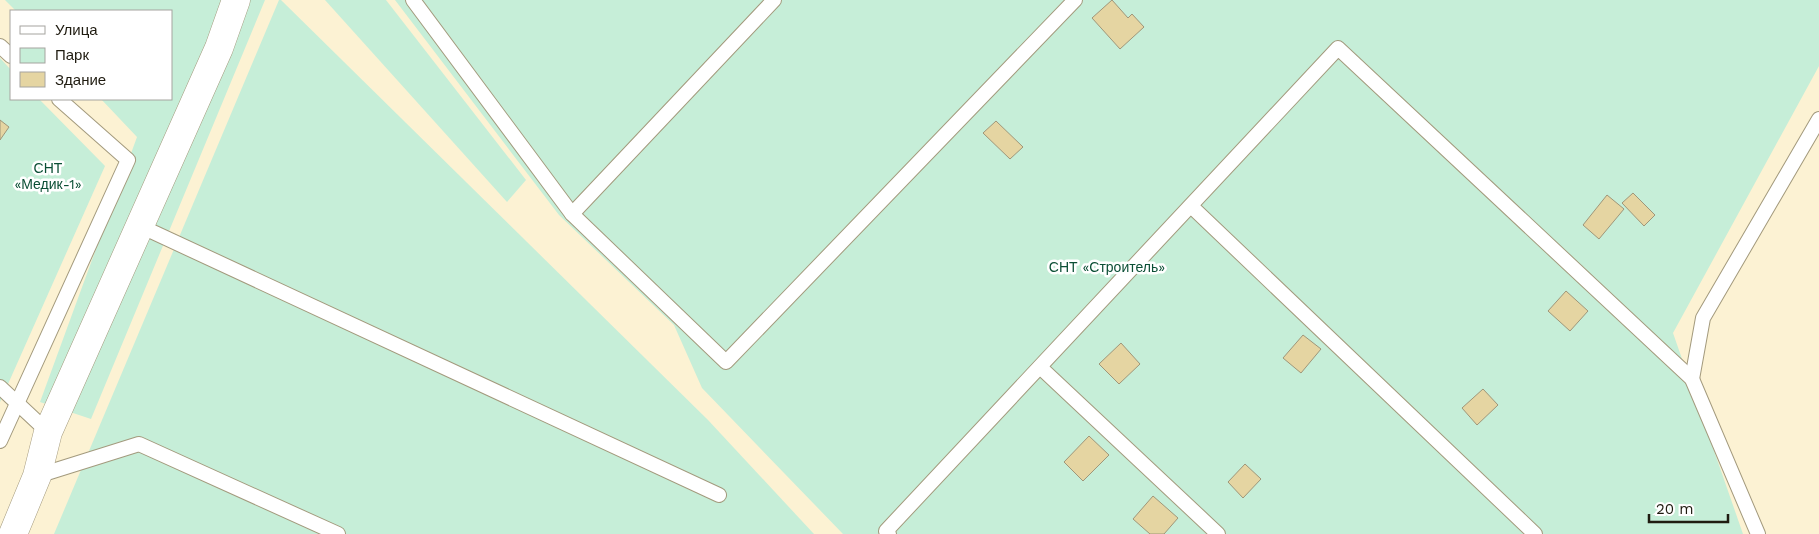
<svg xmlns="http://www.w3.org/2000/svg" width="1819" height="534" viewBox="0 0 1819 534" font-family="'Work Sans',sans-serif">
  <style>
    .green { fill: #c6eed8 }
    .building { fill: #e5d5a2; stroke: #9f9679 }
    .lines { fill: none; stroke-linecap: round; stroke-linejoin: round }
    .lane-casing { stroke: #a39a7d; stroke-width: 16 }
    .street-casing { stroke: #a39a7d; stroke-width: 29 }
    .lane { stroke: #fff; stroke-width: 14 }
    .street { stroke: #fff; stroke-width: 28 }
    .labels { text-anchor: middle; stroke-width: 5; stroke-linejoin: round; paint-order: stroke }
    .park-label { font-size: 14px; fill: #0b4f35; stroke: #fff }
  </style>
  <rect width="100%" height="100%" fill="#fcf2d3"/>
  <g class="green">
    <path d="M 5,0 L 265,0 L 91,419 L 40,402 L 137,137 L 101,99 L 171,99 L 171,11 L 16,11 Z"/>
    <path d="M 279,0 L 281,0 L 708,420 L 814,534 L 54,534 Z"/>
    <path d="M 325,0 L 386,0 L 526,180 L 507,202 Z"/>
    <path d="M 395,0 L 1819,0 L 1819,66 L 1673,333 L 1743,534 L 843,534 L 702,388 L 674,325 L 559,215 Z"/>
    <path d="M 0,58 L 11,70 L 11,99 L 39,99 L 105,166 L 0,402 Z"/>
  </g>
  <g class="building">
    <path d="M 1112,0 L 1128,18 L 1132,14 L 1144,27 L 1120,49 L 1092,18 Z"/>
    <path d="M 0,120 L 9,127 L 0,140 Z"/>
    <path d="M 996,121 L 1023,147 L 1010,159 L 983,133 Z"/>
    <path d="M 1633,193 L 1655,215 L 1644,226 L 1622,203 Z"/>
    <path d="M 1607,195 L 1624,209 L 1599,239 L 1583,225 Z"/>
    <path d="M 1566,291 L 1588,311 L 1570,331 L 1548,311 Z"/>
    <path d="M 1303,335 L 1321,349 L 1301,373 L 1283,358 Z"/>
    <path d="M 1121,343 L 1140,364 L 1119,384 L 1099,364 Z"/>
    <path d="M 1483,389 L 1498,405 L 1477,425 L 1462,408 Z"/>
    <path d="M 1089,436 L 1109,455 L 1083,481 L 1064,462 Z"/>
    <path d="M 1245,464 L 1261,479 L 1243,498 L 1228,482 Z"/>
    <path d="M 1153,496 L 1178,518 L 1164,534 L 1150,534 L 1133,519 Z"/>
  </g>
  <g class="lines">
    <defs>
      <g id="lane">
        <path d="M 413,0 L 572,214 L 726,362 L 1075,0"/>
        <path d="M 0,46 L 11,56"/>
        <path d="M 1191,206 L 1535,534"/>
        <path d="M 572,214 L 774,0"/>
        <path d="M 140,226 L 719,495"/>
        <path d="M 1040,367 L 1218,534"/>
        <path d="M 1692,379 L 1703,318 L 1819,119"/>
        <path d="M 0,387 L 48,432"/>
        <path d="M 0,441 L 128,160 L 59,99"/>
        <path d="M 37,476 L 139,444 L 338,534"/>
        <path d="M 889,534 L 886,531 L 1338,48 L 1692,379 L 1758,534"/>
      </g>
      <path id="street" d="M 13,534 L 37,476 L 48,432 L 219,48 L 236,0"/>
    </defs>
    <use href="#lane" class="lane-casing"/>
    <use href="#street" class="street-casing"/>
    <use href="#lane" class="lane"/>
    <use href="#street" class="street"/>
  </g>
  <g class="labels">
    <g class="park-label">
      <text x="48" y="173">СНТ<tspan x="48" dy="16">«Медик-1»</tspan></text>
      <text x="1107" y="272">СНТ «Строитель»</text>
    </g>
  </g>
  <rect x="10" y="10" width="162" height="90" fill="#ffffff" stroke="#a5a49f"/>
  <rect x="20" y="26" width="25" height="8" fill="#ffffff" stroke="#a5a49f"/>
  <text x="55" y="35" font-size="15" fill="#1f1b10">Улица</text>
  <rect x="20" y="48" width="25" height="15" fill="#c6eed8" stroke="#a5a49f"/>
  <text x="55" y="60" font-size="15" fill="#1f1b10">Парк</text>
  <rect x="20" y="72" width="25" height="15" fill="#e5d5a2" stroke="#a5a49f"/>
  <text x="55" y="85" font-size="15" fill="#1f1b10">Здание</text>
  <path d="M1649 514v8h79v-8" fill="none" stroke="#1f1b10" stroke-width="2.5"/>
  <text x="1656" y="514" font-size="15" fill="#1f1b10" stroke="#ffffff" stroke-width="4" paint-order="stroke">20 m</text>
</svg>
